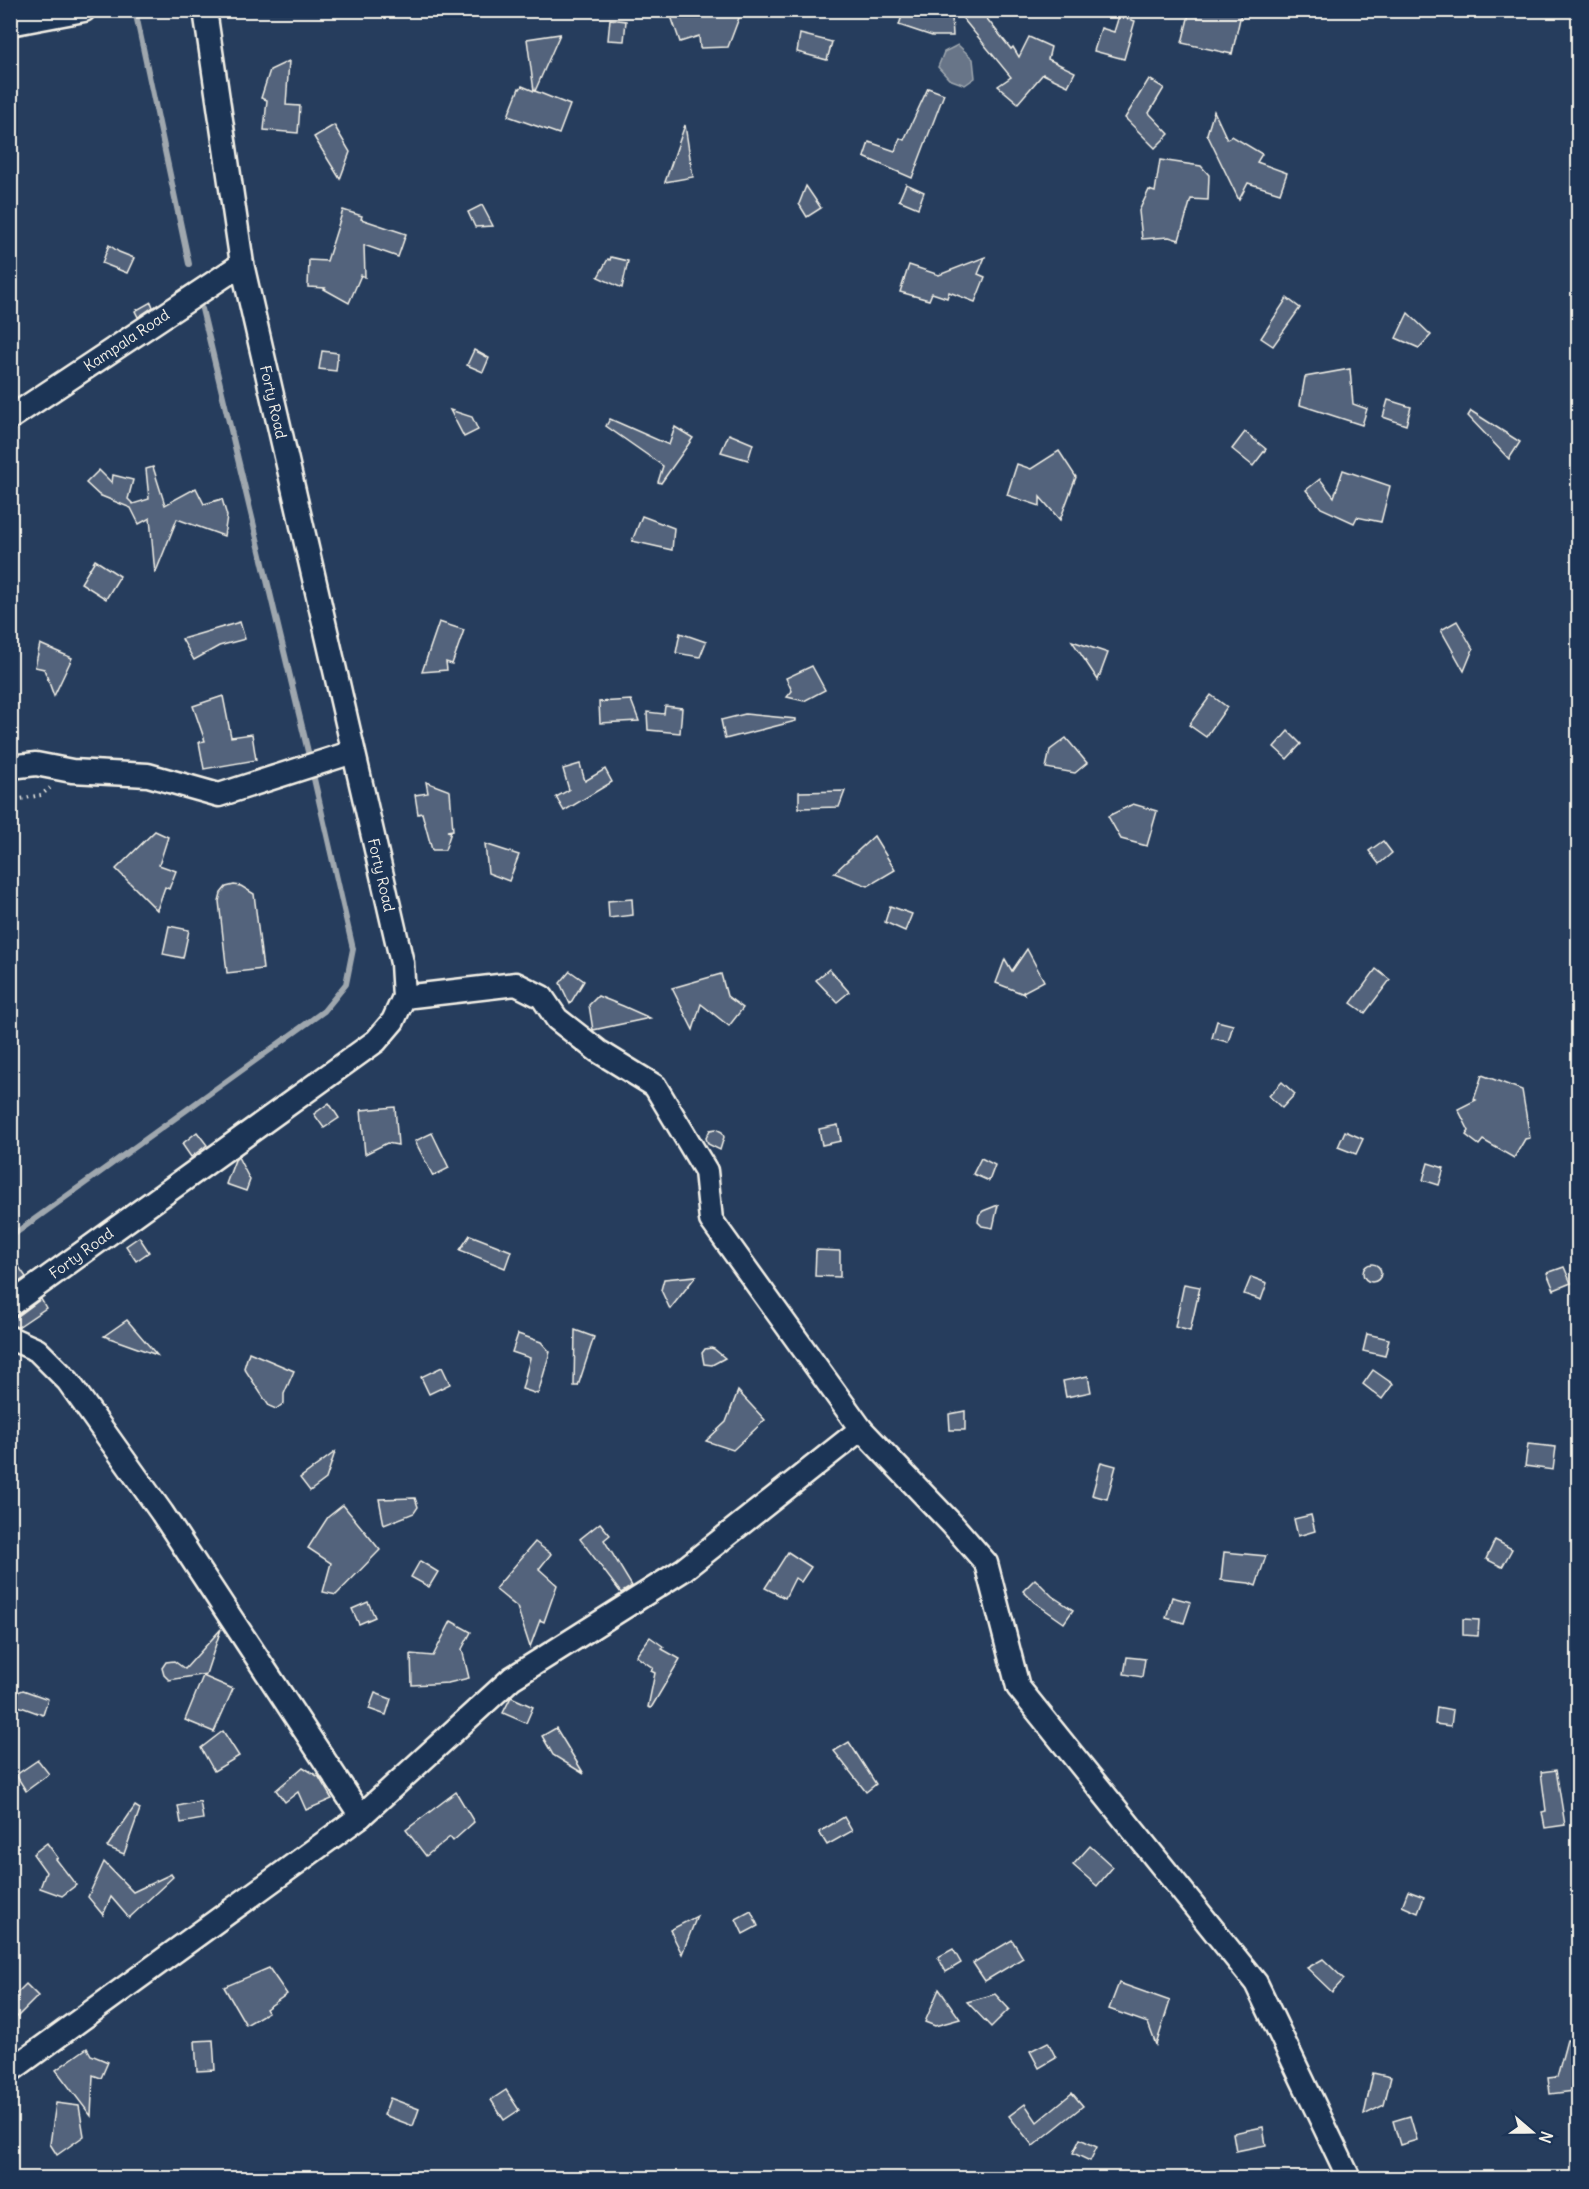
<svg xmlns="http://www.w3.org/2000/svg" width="1589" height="2189" viewBox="0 0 1589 2189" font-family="Delius,sans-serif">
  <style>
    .water { fill: #677588; stroke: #9fa7ae; stroke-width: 1.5 }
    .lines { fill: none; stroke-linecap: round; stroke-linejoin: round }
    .stream { stroke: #9fa7ae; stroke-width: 6 }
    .building { fill: #52647b; stroke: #f4f1e8; stroke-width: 1.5 }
    .minor-casing { stroke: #f4f1e8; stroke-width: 27 }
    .path { stroke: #f4f1e8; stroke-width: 4; stroke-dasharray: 1.5 4.5; stroke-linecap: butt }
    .minor { stroke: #1d3557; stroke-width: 22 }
    .labels { text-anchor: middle; stroke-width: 5; stroke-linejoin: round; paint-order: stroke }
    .street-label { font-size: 15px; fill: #f4f1e8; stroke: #1d3557 }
  </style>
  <rect width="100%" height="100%" fill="#263d5d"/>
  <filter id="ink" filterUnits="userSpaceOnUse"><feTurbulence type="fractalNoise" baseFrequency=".0167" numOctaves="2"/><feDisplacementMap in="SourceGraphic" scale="12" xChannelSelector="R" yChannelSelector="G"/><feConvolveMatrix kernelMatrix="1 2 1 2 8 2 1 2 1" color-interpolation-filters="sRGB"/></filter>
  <g filter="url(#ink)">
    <path class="water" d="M 958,45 L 973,59 L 975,78 L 965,85 L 949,79 L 938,67 L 944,52 Z"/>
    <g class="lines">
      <g class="stream">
        <path d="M 135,10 L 189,264"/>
        <path d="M 202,309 L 310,760"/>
        <path d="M 10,1237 L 324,1011 L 346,984 L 353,949 L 312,770"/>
      </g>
    </g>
    <g class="building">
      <path d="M 687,10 L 742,10 L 728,47 L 700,48 L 699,36 L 680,42 L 671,16 Z"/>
      <path d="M 904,10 L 926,17 L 952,17 L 953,36 L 932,36 L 899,25 Z"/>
      <path d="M 1190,10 L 1225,10 L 1241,14 L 1232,54 L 1182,43 Z"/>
      <path d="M 960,15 L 984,15 L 1011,49 L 1013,47 L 1019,57 L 1029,37 L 1051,47 L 1048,59 L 1075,72 L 1068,86 L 1043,74 L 1018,103 L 998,86 L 1011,77 Z"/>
      <path d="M 1119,16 L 1135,21 L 1124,59 L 1094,51 L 1101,28 L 1114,32 Z"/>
      <path d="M 610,19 L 626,21 L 624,41 L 608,40 Z"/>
      <path d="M 560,34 L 535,91 L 570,105 L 559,134 L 508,116 L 519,88 L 520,89 L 522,86 L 534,91 L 527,39 Z"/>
      <path d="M 800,34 L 832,42 L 827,60 L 797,52 Z"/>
      <path d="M 289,61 L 286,105 L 300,106 L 298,133 L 264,130 L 267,100 L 261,98 L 270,70 Z"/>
      <path d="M 1149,79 L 1164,88 L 1149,113 L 1169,134 L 1155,148 L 1125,118 Z"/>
      <path d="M 928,88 L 944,94 L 912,178 L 864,157 L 869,142 L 895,151 L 900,138 L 904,140 Z"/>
      <path d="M 1214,111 L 1227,139 L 1232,136 L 1262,154 L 1257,162 L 1287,173 L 1280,193 L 1248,183 L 1239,200 L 1207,134 Z"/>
      <path d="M 334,125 L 350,152 L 340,179 L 314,137 Z"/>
      <path d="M 685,125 L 693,177 L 665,182 Z"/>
      <path d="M 1160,160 L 1201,166 L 1209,175 L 1208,200 L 1191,199 L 1179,240 L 1169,237 L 1142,239 L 1139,211 L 1149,190 L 1155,192 Z"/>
      <path d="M 906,184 L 924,192 L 918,208 L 899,200 Z"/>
      <path d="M 806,186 L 821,208 L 807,217 L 799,204 Z"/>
      <path d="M 482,205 L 493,226 L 475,227 L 468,212 Z"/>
      <path d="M 343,210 L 362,216 L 361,219 L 406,234 L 398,257 L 364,245 L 365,277 L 361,275 L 349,303 L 324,289 L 325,288 L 308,287 L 309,260 L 327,261 Z"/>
      <path d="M 109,245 L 119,252 L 134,258 L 127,273 L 102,263 Z"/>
      <path d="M 611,257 L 628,261 L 622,288 L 598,277 L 608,259 L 610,260 Z"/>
      <path d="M 985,257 L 978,274 L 985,277 L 975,302 L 949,292 L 947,298 L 932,293 L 929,300 L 900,292 L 909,265 L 939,275 Z"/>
      <path d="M 1287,298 L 1300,308 L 1273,346 L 1261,338 Z"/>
      <path d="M 151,302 L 153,307 L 138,317 L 135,311 Z"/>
      <path d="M 1408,313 L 1431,335 L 1419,348 L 1396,338 Z"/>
      <path d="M 474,350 L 489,358 L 483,372 L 467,365 Z"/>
      <path d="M 322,351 L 338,353 L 336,371 L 319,369 Z"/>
      <path d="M 1350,369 L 1353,404 L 1367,409 L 1362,425 L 1300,405 L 1305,377 Z"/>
      <path d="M 1388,400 L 1411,407 L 1406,425 L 1383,417 Z"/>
      <path d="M 450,410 L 472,417 L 478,430 L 464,437 Z"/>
      <path d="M 1471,411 L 1520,442 L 1509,459 L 1468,416 Z"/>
      <path d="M 610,419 L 669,445 L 675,427 L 693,438 L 661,483 L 658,482 L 663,466 L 606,426 Z"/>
      <path d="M 1245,432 L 1266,449 L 1253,466 L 1232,449 Z"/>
      <path d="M 729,434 L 753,444 L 748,460 L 721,452 Z"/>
      <path d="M 1059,451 L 1076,477 L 1060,520 L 1040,497 L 1040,506 L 1007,495 L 1017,464 L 1031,469 Z"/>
      <path d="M 153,467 L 165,505 L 196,488 L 204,504 L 222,499 L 227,516 L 224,536 L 177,519 L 155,574 L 150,518 L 139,524 L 131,508 L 99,495 L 86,483 L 99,470 L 112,483 L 113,475 L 133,480 L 128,499 L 133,504 L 149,499 L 146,469 Z"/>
      <path d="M 1343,470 L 1390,486 L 1381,522 L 1357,517 L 1354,523 L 1321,508 L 1306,490 L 1320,479 L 1334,497 Z"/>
      <path d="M 642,516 L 674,528 L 672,550 L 632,541 Z"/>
      <path d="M 95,560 L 120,576 L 106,599 L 81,583 Z"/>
      <path d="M 1457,621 L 1473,649 L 1464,671 L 1441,630 Z"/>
      <path d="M 240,622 L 245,639 L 219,646 L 194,660 L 182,639 Z"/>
      <path d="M 439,622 L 464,630 L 452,664 L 446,662 L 447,670 L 422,672 Z"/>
      <path d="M 680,633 L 706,642 L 700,657 L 676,653 Z"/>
      <path d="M 1072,641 L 1108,653 L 1098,680 Z"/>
      <path d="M 40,644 L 72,658 L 54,696 L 44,669 L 35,667 Z"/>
      <path d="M 812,666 L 825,690 L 804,701 L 787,697 L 792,691 L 786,678 Z"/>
      <path d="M 1211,695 L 1227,707 L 1206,737 L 1189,725 Z"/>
      <path d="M 223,696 L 231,737 L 252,734 L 256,760 L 204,769 L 199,742 L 205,741 L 193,706 Z"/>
      <path d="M 631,700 L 639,721 L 600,723 L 599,702 Z"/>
      <path d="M 665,706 L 682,708 L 680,733 L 648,730 L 647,712 L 664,714 Z"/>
      <path d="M 745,714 L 796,719 L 796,721 L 725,739 L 721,720 Z"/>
      <path d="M 1288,731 L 1301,744 L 1287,759 L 1274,747 Z"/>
      <path d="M 1066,738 L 1087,763 L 1075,773 L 1046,768 L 1050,750 Z"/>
      <path d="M 580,764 L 585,781 L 605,769 L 612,782 L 564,811 L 556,797 L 569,790 L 563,769 Z"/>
      <path d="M 426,782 L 450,791 L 453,830 L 447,831 L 451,832 L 445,850 L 432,850 L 422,813 L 418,814 L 415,795 L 428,793 Z"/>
      <path d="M 845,791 L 839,807 L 799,808 L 799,792 Z"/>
      <path d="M 1133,804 L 1157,811 L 1147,846 L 1121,839 L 1108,816 Z"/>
      <path d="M 155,831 L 168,837 L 159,865 L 176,871 L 169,889 L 165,887 L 157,910 L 116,869 Z"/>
      <path d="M 874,836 L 895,870 L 868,886 L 834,873 Z"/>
      <path d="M 1383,841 L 1392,853 L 1379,864 L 1369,851 Z"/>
      <path d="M 485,844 L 519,855 L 509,881 L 488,873 Z"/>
      <path d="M 234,885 L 241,886 L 254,894 L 263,969 L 227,973 L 219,901 L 221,893 L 226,887 Z"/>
      <path d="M 632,899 L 633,915 L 609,918 L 608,901 Z"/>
      <path d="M 890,906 L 912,914 L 905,931 L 885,922 Z"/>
      <path d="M 169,926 L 189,930 L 183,958 L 163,954 Z"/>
      <path d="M 1027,949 L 1044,981 L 1023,992 L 1024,994 L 996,983 L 1005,959 L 1012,971 Z"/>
      <path d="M 829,969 L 849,992 L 837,1002 L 816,980 Z"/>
      <path d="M 1376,969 L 1390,980 L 1365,1013 L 1351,1003 Z"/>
      <path d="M 570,971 L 584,981 L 570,1004 L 560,983 Z"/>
      <path d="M 721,974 L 727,996 L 743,1008 L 729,1026 L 701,1004 L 693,1030 L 672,988 Z"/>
      <path d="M 598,996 L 623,1006 L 650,1018 L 593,1030 L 589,1005 Z"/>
      <path d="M 1217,1021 L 1233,1025 L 1228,1042 L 1212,1038 Z"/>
      <path d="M 1482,1075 L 1522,1090 L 1530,1138 L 1525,1139 L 1514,1158 L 1483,1140 L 1479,1145 L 1466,1135 L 1469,1131 L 1458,1109 L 1476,1100 L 1474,1099 Z"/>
      <path d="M 1282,1082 L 1295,1094 L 1282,1108 L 1269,1096 Z"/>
      <path d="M 329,1103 L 339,1118 L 324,1128 L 314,1114 Z"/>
      <path d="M 395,1107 L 398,1145 L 387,1143 L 365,1154 L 361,1110 Z"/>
      <path d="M 838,1125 L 841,1141 L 822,1145 L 819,1129 Z"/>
      <path d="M 716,1129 L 722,1132 L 724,1137 L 720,1150 L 708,1144 L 706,1138 L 710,1130 Z"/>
      <path d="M 1345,1131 L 1363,1139 L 1356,1154 L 1338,1147 Z"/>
      <path d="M 197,1132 L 207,1145 L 191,1157 L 182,1144 Z"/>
      <path d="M 432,1133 L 449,1168 L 433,1176 L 415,1141 Z"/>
      <path d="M 238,1157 L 250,1180 L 246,1191 L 226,1184 L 235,1160 Z"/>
      <path d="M 981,1158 L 995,1165 L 989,1181 L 973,1174 Z"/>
      <path d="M 1428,1163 L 1444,1168 L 1439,1185 L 1423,1180 Z"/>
      <path d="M 998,1205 L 993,1228 L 982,1226 L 978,1222 L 979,1215 L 983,1211 Z"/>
      <path d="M 470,1235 L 511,1251 L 505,1268 L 460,1250 Z"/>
      <path d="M 139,1237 L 149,1252 L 136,1261 L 126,1246 Z"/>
      <path d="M 816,1250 L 840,1251 L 840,1277 L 815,1276 Z"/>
      <path d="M 10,1254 L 26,1277 L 10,1288 Z"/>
      <circle cx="1372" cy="1273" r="9"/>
      <path d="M 1564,1267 L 1571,1283 L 1554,1290 L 1547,1273 Z"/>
      <path d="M 696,1276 L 670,1309 L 661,1290 L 664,1279 Z"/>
      <path d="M 1251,1277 L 1267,1283 L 1261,1300 L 1244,1294 Z"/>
      <path d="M 1184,1284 L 1200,1287 L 1190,1331 L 1175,1327 Z"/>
      <path d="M 41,1299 L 46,1308 L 18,1327 L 10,1325 L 10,1318 L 18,1316 Z"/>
      <path d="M 127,1320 L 157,1355 L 104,1336 Z"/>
      <path d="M 575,1330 L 594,1337 L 578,1386 L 574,1386 Z"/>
      <path d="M 518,1334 L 541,1342 L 550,1352 L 538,1394 L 522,1389 L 530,1358 L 512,1352 Z"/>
      <path d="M 1367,1334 L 1389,1339 L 1385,1356 L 1363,1351 Z"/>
      <path d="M 711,1348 L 714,1349 L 725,1358 L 712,1365 L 704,1364 L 702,1353 L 705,1349 Z"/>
      <path d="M 249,1352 L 294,1371 L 284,1394 L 284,1403 L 276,1409 L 269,1406 L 244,1368 Z"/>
      <path d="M 442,1367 L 450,1384 L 429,1394 L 421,1377 Z"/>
      <path d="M 1373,1370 L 1393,1384 L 1382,1399 L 1363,1384 Z"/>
      <path d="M 1088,1376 L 1091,1392 L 1066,1397 L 1063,1381 Z"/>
      <path d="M 738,1391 L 765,1420 L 733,1450 L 706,1441 L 726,1422 Z"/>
      <path d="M 965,1411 L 965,1430 L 950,1430 L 949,1414 Z"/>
      <path d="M 1528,1444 L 1556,1447 L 1553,1470 L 1525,1466 Z"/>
      <path d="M 335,1452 L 326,1479 L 310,1491 L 300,1478 Z"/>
      <path d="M 1101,1462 L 1116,1466 L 1107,1499 L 1092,1495 Z"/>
      <path d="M 415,1498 L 418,1507 L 414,1513 L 384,1525 L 379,1499 Z"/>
      <path d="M 343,1505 L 380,1550 L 336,1595 L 323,1592 L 331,1563 L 308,1548 L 328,1517 Z"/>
      <path d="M 1311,1515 L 1315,1531 L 1298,1536 L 1294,1519 Z"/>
      <path d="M 600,1523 L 610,1535 L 604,1540 L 632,1586 L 621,1593 L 580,1539 Z"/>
      <path d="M 1495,1540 L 1512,1549 L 1502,1567 L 1486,1559 Z"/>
      <path d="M 535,1542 L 551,1554 L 539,1569 L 557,1585 L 544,1622 L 540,1620 L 530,1647 L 517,1607 L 495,1589 Z"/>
      <path d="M 788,1552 L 811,1567 L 801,1582 L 795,1578 L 785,1598 L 765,1588 Z"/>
      <path d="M 1224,1552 L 1266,1556 L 1256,1586 L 1249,1583 L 1221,1580 Z"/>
      <path d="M 420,1561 L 438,1572 L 429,1587 L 411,1577 Z"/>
      <path d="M 1035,1579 L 1052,1596 L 1073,1610 L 1064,1623 L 1034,1602 L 1023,1591 Z"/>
      <path d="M 1172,1597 L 1191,1602 L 1184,1623 L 1166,1618 Z"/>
      <path d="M 368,1602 L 375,1617 L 359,1624 L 352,1609 Z"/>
      <path d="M 1463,1619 L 1479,1620 L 1478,1636 L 1463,1635 Z"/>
      <path d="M 451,1621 L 471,1632 L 462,1649 L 469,1678 L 448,1683 L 412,1685 L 411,1654 L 433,1656 Z"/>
      <path d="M 221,1629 L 206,1674 L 169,1680 L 164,1675 L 162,1668 L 166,1662 L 174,1661 L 185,1669 Z"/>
      <path d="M 650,1637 L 664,1647 L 662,1649 L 680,1659 L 651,1708 L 648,1707 L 655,1673 L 651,1671 L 653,1668 L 636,1656 Z"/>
      <path d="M 1127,1657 L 1145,1659 L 1142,1677 L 1124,1674 Z"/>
      <path d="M 203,1676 L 233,1689 L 214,1732 L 185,1720 Z"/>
      <path d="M 23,1690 L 48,1699 L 43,1715 L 10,1703 L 10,1695 Z"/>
      <path d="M 375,1693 L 391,1699 L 386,1715 L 369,1709 Z"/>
      <path d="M 511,1697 L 533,1707 L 526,1723 L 503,1713 Z"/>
      <path d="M 1437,1707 L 1453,1710 L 1451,1726 L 1435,1724 Z"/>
      <path d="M 556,1728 L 584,1774 L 553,1755 L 542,1736 Z"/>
      <path d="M 223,1731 L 239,1756 L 214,1771 L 201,1748 Z"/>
      <path d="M 849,1742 L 876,1784 L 866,1792 L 834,1751 Z"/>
      <path d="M 38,1760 L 49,1774 L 26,1791 L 16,1775 Z"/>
      <path d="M 303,1767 L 319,1777 L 332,1799 L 306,1810 L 298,1792 L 285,1802 L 276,1790 Z"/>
      <path d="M 1556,1770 L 1565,1825 L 1545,1828 L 1542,1812 L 1546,1811 L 1541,1772 Z"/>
      <path d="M 456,1792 L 474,1822 L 453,1841 L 450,1837 L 426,1856 L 406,1830 Z"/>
      <path d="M 200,1801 L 203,1819 L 181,1823 L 178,1806 Z"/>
      <path d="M 135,1806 L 140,1809 L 124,1854 L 107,1847 Z"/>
      <path d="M 844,1817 L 852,1831 L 827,1845 L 819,1832 Z"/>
      <path d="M 47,1843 L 58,1858 L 56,1859 L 76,1885 L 62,1896 L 40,1888 L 46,1872 L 33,1854 Z"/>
      <path d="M 1090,1846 L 1113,1867 L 1097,1886 L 1073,1865 Z"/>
      <path d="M 104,1862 L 133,1892 L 171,1874 L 173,1877 L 129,1918 L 111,1897 L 103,1915 L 88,1897 Z"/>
      <path d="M 1408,1891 L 1424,1897 L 1418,1913 L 1402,1906 Z"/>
      <path d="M 751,1911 L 758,1926 L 743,1934 L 736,1919 Z"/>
      <path d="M 697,1916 L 682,1954 L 670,1930 Z"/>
      <path d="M 1012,1940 L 1023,1958 L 985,1981 L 973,1963 Z"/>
      <path d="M 953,1949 L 961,1963 L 946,1972 L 938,1957 Z"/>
      <path d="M 1323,1959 L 1344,1979 L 1332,1992 L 1307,1968 Z"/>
      <path d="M 269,1968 L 287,1994 L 266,2009 L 268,2012 L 246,2025 L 224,1987 Z"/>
      <path d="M 1119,1983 L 1170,2001 L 1156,2045 L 1148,2023 L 1109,2009 Z"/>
      <path d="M 26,1984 L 38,1996 L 10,2024 L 10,2000 Z"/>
      <path d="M 939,1989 L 960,2019 L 935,2026 L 925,2022 Z"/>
      <path d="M 995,1994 L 1009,2009 L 991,2027 L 967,2002 Z"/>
      <path d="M 213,2040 L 215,2070 L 197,2071 L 195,2041 Z"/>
      <path d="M 1567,2040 L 1569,2040 L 1574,2091 L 1550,2094 L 1548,2078 L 1557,2077 Z"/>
      <path d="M 1048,2042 L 1056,2058 L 1039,2068 L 1030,2051 Z"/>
      <path d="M 87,2048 L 91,2055 L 108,2062 L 101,2078 L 93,2075 L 91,2116 L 56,2070 Z"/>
      <path d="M 1373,2073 L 1391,2077 L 1384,2105 L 1364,2115 Z"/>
      <path d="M 506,2090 L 519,2110 L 504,2120 L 491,2100 Z"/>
      <path d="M 1072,2093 L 1083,2106 L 1033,2146 L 1009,2116 L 1025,2104 L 1037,2122 Z"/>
      <path d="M 390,2098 L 419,2109 L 413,2126 L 384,2115 Z"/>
      <path d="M 56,2103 L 79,2106 L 84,2136 L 57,2155 L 50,2144 Z"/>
      <path d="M 1410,2116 L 1417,2140 L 1400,2145 L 1393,2121 Z"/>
      <path d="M 1263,2127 L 1266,2145 L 1236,2151 L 1233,2133 Z"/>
      <path d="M 1080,2139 L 1097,2147 L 1090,2161 L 1073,2153 Z"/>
    </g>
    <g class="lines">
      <defs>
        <g id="minor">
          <path d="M 10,24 L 84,10"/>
          <path id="s1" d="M 10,418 L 242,264"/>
          <path d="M 10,767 L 36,764 L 72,771 L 148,775 L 219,795 L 353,752"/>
          <path d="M 404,997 L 516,984 L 542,997 L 557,1019 L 598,1051 L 655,1086 L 706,1171 L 711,1220 L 861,1429 L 952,1524 L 986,1563 L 1018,1687 L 1256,1983 L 1349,2178"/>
          <path id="s2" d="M 10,1305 L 376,1041 L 393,1021 L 404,997 L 402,963 L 242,264 L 205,10"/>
          <path d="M 10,1338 L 37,1350 L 68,1381 L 162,1513 L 361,1816"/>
          <path d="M 10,2071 L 361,1816 L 512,1678 L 683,1570 L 861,1429"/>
        </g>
      </defs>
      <use href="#minor" class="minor-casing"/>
      <path class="path" d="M 10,801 L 41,795 L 50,788"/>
      <use href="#minor" class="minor"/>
    </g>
  </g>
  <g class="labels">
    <g class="street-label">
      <text dy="5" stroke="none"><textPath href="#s1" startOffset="140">Kampala Road</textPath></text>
      <text transform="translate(273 402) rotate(77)" y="5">Forty Road</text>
      <text transform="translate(381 875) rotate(77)" y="5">Forty Road</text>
      <text dy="5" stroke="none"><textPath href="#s2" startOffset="88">Forty Road</textPath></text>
    </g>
  </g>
  <rect width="1589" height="2189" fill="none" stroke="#1d3557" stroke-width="36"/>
  <rect x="18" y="18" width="1553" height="2153" fill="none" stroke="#f4f1e8" stroke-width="2" filter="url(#ink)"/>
  <g transform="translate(1532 2132) rotate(110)" stroke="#1d3557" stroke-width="4.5" paint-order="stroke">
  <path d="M0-4.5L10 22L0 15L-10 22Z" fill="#f4f1e8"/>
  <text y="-9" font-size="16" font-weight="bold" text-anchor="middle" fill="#f4f1e8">N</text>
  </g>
</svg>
